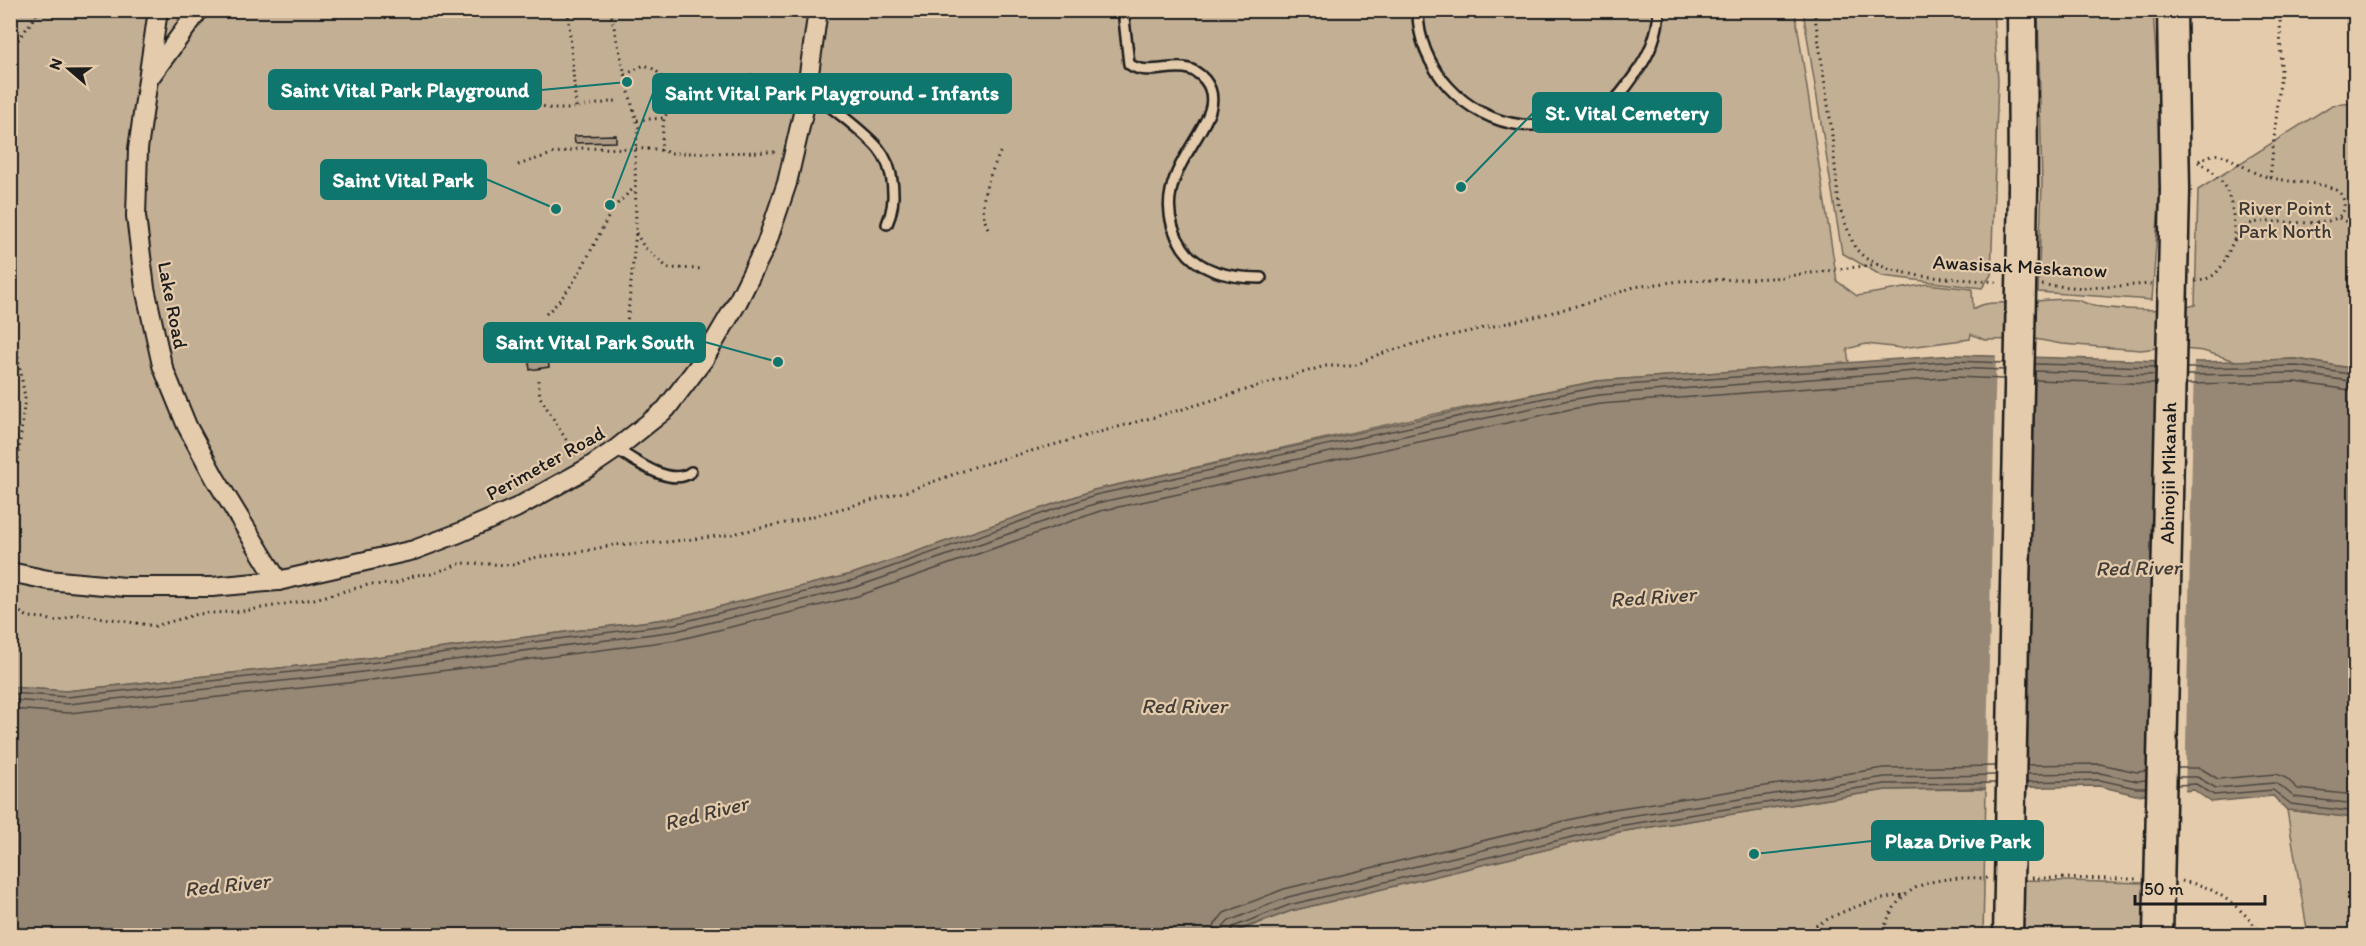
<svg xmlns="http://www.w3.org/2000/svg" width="2366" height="946" viewBox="0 0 2366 946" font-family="Itim,sans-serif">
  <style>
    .green { fill: #c3af94; stroke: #706658; stroke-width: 1.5 }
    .water { fill: #978875; stroke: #665d51; stroke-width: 1.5 }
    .pier { fill: #e4cbac }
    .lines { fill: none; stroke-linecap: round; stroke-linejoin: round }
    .shore { stroke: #4d4740; stroke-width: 1.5 }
    .building { fill: #ac9a84; stroke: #1c1c1c; stroke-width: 1.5 }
    .lane-casing { stroke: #1c1c1c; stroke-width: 14 }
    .street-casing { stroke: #1c1c1c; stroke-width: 22 }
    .primary-casing { stroke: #1c1c1c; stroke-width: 33 }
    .path { stroke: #1c1c1c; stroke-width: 3; stroke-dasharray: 1.5 4.5; stroke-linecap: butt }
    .lane { stroke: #e4cbac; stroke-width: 9 }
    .street { stroke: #e4cbac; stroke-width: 18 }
    .primary { stroke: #e4cbac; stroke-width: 28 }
    .primary-bridge-casing { stroke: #1c1c1c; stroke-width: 33; stroke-linecap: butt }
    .primary-bridge { stroke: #e4cbac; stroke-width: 28 }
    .labels { text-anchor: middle; stroke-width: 4.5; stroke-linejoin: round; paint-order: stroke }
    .park-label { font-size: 20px; fill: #3d3934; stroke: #e4cbac }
    .street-label { font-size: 20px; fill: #1c1c1c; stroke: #e4cbac }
    .water-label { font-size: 21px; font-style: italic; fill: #413c37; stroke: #e4cbac }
    .leader { fill: none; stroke: #0f766e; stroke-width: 2 }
    .callout-dot { fill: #0f766e; stroke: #e4cbac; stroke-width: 2 }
    .callout { fill: #0f766e; stroke: #0f766e; stroke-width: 2 }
    .callout-label { font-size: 21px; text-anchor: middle; font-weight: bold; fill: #fff }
  </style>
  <rect width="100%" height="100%" fill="#e4cbac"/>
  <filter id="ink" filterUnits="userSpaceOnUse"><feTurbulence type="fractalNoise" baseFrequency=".0167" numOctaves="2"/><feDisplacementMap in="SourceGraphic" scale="12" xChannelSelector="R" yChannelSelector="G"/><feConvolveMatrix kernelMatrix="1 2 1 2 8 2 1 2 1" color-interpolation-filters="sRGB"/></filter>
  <g filter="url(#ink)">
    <g class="green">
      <path d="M 10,11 L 1795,11 L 1837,281 L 1857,296 L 1927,284 L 1972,289 L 1973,309 C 1986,301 2002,303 2017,303 C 2037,302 2056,297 2077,300 C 2083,301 2088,305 2094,306 C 2118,310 2172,312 2195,305 L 2198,190 L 2332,105 L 2355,103 L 2355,369 L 2297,359 L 2236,361 L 2203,351 L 2165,347 L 2141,350 L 2062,344 L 2035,339 L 1985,340 L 1971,334 L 1970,339 L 1901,348 L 1866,344 L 1847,349 L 1849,363 L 1597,381 L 1430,415 L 1094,490 L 852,574 L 673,618 L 345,661 L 66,691 L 11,687 Z"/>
      <path d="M 1803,11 L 1993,11 L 1998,80 L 1991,275 L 1982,288 L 1882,276 L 1842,253 Z"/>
      <path d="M 2038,11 L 2153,11 L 2158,84 L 2164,134 L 2152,300 L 2038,292 L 2042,185 Z"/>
      <path d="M 1986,789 L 1983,935 L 1225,936 L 1291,911 L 1619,832 L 1886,790 Z"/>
      <path d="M 2287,810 L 2355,818 L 2355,935 L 2308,935 Z"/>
      <path d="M 2021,880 L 2146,883 L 2145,935 L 2020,936 Z"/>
    </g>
    <path class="water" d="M 1955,355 L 2201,362 L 2297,359 L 2355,369 L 2355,818 L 2287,810 L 2273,796 L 2211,802 L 2194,790 L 2136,795 L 2099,786 L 1886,790 L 1619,832 L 1291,911 L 1225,935 L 11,935 L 10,687 L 66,691 L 345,661 L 673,618 L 852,574 L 1094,490 L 1567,387 L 1597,381 Z"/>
    <g class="pier">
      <path d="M 1996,353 L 2031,354 L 2023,791 L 1986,792 Z"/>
      <path d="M 2156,358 L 2194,359 L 2185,793 L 2147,797 Z"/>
    </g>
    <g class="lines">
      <g class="shore">
        <path d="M 2035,364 L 2155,367"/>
        <path d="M 2187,368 L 2297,366 L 2356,375"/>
        <path d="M 2035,371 L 2155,375"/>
        <path d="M 2187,375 L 2296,373 L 2356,382"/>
        <path d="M 2035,380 L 2155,384"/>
        <path d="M 2186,384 L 2296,382 L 2356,391"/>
        <path d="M 10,693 L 67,697 L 346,666 L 674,624 L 854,580 L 1095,495 L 1568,393 L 1598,387 L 1955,361 L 2004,363"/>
        <path d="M 10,700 L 68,704 L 347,674 L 676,631 L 856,587 L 1097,503 L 1569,400 L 1599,395 L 1955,368 L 2004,370"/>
        <path d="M 10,709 L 69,713 L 348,683 L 677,640 L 858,596 L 1100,511 L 1571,409 L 1600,404 L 1955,377 L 2003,379"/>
        <path d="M 2027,765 L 2100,764 L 2137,772 L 2146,771"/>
        <path d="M 2178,768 L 2200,768 L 2218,779 L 2276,774 L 2286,778 L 2298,789 L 2356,795"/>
        <path d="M 2027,774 L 2100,773 L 2137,781 L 2146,780"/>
        <path d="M 2177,777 L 2197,777 L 2216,788 L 2274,783 L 2281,786 L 2294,797 L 2356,804"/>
        <path d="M 2027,782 L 2100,780 L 2136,788 L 2146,788"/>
        <path d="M 2177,785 L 2196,784 L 2214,795 L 2273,790 L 2291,804 L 2356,812"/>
        <path d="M 1212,936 L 1215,924 L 1224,913 L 1284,889 L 1614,809 L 1884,768 L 1996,766"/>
        <path d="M 1221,936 L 1223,927 L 1229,921 L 1288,897 L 1616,818 L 1885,777 L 1995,775"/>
        <path d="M 1229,936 L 1233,927 L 1289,905 L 1618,826 L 1885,784 L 1995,783"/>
      </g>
    </g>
    <g class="building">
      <path d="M 2346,10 L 2356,10 L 2356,92 Z"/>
      <path d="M 616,135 L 616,142 L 575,143 L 574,136 Z"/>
      <path d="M 544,327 L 549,367 L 530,370 L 525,329 Z"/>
    </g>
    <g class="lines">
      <defs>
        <g id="lane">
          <path d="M 1123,10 L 1129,64 C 1153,81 1183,53 1205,80 C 1239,123 1133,172 1183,248 C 1200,273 1234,278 1261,278"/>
          <path d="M 1418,10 C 1417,67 1465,119 1522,125 C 1534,126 1547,123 1558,122 C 1573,120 1588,117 1602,110 C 1616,102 1627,86 1636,73 C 1650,54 1658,35 1659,10"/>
          <path d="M 807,88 C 828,106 861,128 878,148 C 895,168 897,202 887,224"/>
          <path d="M 616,449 C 634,460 671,488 691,472"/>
        </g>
        <g id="street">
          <path d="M 158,10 L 138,149 L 136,216 L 145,288 L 162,365 L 187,426 L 215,478 L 278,581"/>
          <path d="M 150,77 L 199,10"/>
          <path d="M 10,572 L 48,580 L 125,587 L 212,587 L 278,581 L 414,550 L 459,533 L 516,508 L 588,468 L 616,449 L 666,409 L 704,359 L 737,303 L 766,245 L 787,183 L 804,109 L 818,10"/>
        </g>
        <g id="primary">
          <path d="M 2022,10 L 2023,189"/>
          <path d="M 2172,10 L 2175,190"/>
        </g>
      </defs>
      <use href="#lane" class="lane-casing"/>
      <use href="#street" class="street-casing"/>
      <use href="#primary" class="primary-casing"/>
      <g class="path">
        <path d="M 568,10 L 576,108"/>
        <path d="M 610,10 L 632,105 L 639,128 L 635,148 L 636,231 L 624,355"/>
        <path d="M 1814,10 L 1831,125 L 1839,207 L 1855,248 L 1865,258 L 1888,269 L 1920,276 L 1999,282"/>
        <path d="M 625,75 L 644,65 C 664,71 667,86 672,105 L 664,118 L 637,120"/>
        <path d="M 10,86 C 13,74 9,63 12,52 C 14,41 32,25 38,10"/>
        <path d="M 670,98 L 704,86 L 755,74"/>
        <path d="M 526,101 L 552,109 L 569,109 L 616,101"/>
        <path d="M 661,151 L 664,118"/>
        <path d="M 2198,162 C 2230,177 2235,209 2234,241"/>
        <path d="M 518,165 L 555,153 L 583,148 L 656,149 L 671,153 L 687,153 L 777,152"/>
        <path d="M 2270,178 L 2281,72 L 2280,10"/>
        <path d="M 2339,218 L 2356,227"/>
        <path d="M 988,228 C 975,203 991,174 1001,150"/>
        <path d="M 636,233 L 644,247 L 668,268 L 704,269"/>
        <path d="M 2195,281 C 2232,279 2223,240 2248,225 C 2267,213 2355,240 2343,198 C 2339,183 2302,183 2289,181 C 2278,179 2268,178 2258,174 C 2245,169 2234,159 2221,155 C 2212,153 2203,158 2196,163"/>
        <path d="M 2042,285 L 2085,288 L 2152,284"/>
        <path d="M 10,309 L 25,398 L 16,476 L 10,493"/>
        <path d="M 546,314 C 579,285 591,246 613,209 C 619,201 629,193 636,186"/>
        <path d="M 538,380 L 540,397 L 576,456"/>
        <path d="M 10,438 L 21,438"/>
        <path d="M 10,606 L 28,617 L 45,618 L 50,620 L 57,621 L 79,614 L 155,626 L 198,614 L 244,611 L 314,599 L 368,585 L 394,584 L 416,575 L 431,574 L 462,563 L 514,565 L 532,558 L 585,551 L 613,545 L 667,542 L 727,535 L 795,521 L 907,491 L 977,466 L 1183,409 L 1325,366 L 1354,366 L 1377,355 L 1421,342 L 1534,317 L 1595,301 L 1634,287 L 1680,281 L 1773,278 L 1879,264"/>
        <path d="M 2032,878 L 2137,879"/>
        <path d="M 2182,881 C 2189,883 2198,884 2205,887 C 2226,896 2250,916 2262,936"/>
        <path d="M 1801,936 C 1832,913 1866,901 1903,895"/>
        <path d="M 1882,936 C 1897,879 1937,877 1987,878"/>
      </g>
      <use href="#lane" class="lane"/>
      <use href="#street" class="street"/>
      <use href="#primary" class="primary"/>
      <defs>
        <g id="primary-bridge">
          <path d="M 2008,936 L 2023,189"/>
          <path d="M 2158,936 L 2175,190"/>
        </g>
      </defs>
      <use href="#primary-bridge" class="primary-bridge-casing"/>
      <use href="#primary-bridge" class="primary-bridge"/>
    </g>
  </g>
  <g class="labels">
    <g class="park-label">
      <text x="2285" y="215">River Point<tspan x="2285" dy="23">Park North</tspan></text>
    </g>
    <g class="street-label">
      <text transform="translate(2020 266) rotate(3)" y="7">Awasisak Mēskanow</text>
      <text transform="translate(173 305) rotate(79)" y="7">Lake Road</text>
      <text transform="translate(545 463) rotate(-29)" y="7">Perimeter Road</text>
      <text transform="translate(2168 473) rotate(-89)" y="7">Abinojii Mikanah</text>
    </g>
    <g class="water-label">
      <text transform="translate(2138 568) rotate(-1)" y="7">Red River</text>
      <text transform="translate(1653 597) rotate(-4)" y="7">Red River</text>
      <text x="1184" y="713">Red River</text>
      <text transform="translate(706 813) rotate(-14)" y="7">Red River</text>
      <text transform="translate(227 885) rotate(-6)" y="7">Red River</text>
    </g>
  </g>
  <path class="leader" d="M627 82L541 90M610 205L653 93M1461 187L1533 113M556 209L486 179M778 362L705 342M1754 854L1872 841"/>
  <g class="callout-dot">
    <circle cx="627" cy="82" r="6"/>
    <circle cx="610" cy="205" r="6"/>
    <circle cx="1461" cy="187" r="6"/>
    <circle cx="556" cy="209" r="6"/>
    <circle cx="778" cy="362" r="6"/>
    <circle cx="1754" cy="854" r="6"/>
  </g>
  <g class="callout">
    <rect x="269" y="70" width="272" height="39" rx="6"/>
    <rect x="653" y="74" width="358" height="39" rx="6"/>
    <rect x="1533" y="93" width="188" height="39" rx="6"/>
    <rect x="321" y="160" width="165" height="39" rx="6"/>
    <rect x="484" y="323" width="221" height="39" rx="6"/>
    <rect x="1872" y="821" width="171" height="39" rx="6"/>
  </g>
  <g class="callout-label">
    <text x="405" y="97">Saint Vital Park Playground</text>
    <text x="832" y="100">Saint Vital Park Playground - Infants</text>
    <text x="1627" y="120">St. Vital Cemetery</text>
    <text x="403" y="187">Saint Vital Park</text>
    <text x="595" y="349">Saint Vital Park South</text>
    <text x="1958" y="848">Plaza Drive Park</text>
  </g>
  <rect width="2366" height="946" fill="none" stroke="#e4cbac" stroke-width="36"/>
  <rect x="18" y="18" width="2330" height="910" fill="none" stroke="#1c1c1c" stroke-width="2" filter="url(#ink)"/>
  <g transform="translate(69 69) rotate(290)" stroke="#e4cbac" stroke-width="4.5" paint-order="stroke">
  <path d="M0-4.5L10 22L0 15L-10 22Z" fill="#1c1c1c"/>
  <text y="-9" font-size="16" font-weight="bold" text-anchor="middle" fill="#1c1c1c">N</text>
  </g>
  <path d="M2135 895v9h130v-9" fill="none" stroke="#1c1c1c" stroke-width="3"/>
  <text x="2144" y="895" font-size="18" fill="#1c1c1c" stroke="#e4cbac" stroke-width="4.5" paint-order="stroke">50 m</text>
</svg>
